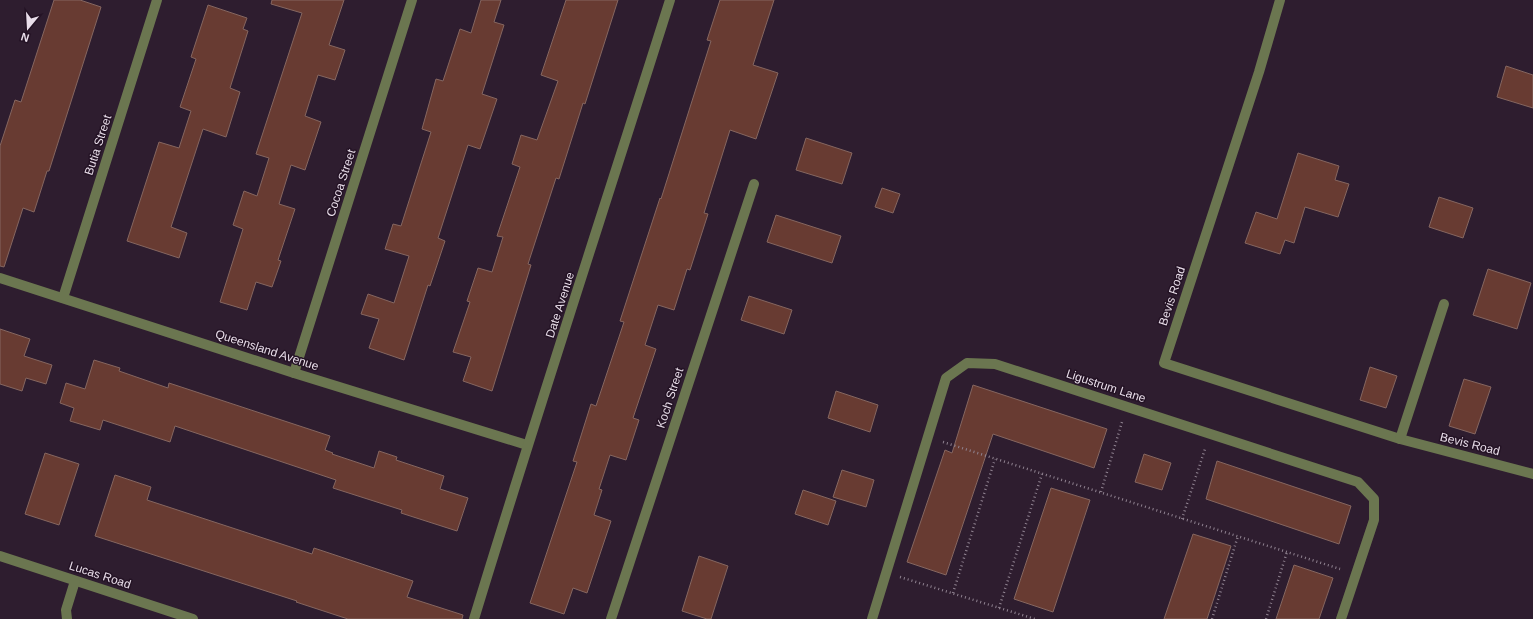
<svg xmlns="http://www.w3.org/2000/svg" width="1533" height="619" viewBox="0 0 1533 619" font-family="Arial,sans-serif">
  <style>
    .building { fill: #683b32; stroke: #856660 }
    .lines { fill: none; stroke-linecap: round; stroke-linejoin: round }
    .path { stroke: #908391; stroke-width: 2.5; stroke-dasharray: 1 3; stroke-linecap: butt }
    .minor { stroke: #6b7650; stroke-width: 10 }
    .labels { text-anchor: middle; stroke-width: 3; stroke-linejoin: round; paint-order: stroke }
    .street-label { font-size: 12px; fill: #e9deea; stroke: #241325 }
  </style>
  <rect width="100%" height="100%" fill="#2e1d2f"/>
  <g class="building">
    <path d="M 54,0 L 80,0 L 101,7 L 49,171 L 47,171 L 34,212 L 23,208 L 4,267 L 0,266 L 0,146 L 15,100 L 21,102 Z"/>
    <path d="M 272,0 L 344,0 L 329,45 L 345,50 L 335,80 L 318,75 L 305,116 L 321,122 L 305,170 L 291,165 L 279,204 L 295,209 L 278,260 L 281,261 L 272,287 L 256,282 L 247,310 L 220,302 L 243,229 L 233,225 L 244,191 L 257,196 L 269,158 L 256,154 L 302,13 L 271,4 Z"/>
    <path d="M 481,0 L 501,0 L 494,22 L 504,25 L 482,94 L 497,99 L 480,149 L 468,145 L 438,238 L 445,241 L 430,286 L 428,285 L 404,360 L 369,348 L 379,319 L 361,314 L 368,294 L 394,303 L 409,256 L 385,249 L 393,224 L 401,226 L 431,132 L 422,129 L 436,79 L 443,81 L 460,29 L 471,33 Z"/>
    <path d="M 566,0 L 618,0 L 585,104 L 583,103 L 559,179 L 556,178 L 528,264 L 531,265 L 492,391 L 463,381 L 471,357 L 453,352 L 470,302 L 467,301 L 478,268 L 492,272 L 503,237 L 497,236 L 520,167 L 512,164 L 521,135 L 537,140 L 558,81 L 541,75 Z"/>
    <path d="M 720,0 L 774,0 L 753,65 L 778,73 L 756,139 L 730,130 L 704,213 L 708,214 L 690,270 L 687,269 L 674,310 L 658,305 L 645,345 L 656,349 L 633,418 L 639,420 L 626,460 L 610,455 L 599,489 L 602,490 L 594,515 L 611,521 L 587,593 L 573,588 L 564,614 L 530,603 L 577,462 L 573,461 L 591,404 L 596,406 L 624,322 L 620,321 L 660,198 L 661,199 L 711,41 L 707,40 Z"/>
    <path d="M 208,5 L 247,18 L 243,29 L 248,31 L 230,88 L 240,92 L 226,137 L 203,129 L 171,227 L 187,233 L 179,258 L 127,241 L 159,142 L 179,148 L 191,111 L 180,107 L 196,59 L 191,57 Z"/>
    <path d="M 1506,66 L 1533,75 L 1533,108 L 1497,97 Z"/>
    <path d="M 806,138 L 852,153 L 842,184 L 796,170 Z"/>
    <path d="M 1298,153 L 1339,166 L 1335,180 L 1349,184 L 1338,217 L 1305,207 L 1294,243 L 1285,240 L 1280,254 L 1245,243 L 1256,212 L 1277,219 Z"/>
    <path d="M 882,188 L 900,194 L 893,213 L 875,207 Z"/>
    <path d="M 1439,197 L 1473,208 L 1463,238 L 1429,227 Z"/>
    <path d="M 776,215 L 841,236 L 832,263 L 767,242 Z"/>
    <path d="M 1488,269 L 1531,283 L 1517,329 L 1473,315 Z"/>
    <path d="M 749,296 L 792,310 L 784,334 L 741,320 Z"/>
    <path d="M 0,329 L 30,339 L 24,356 L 52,365 L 46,384 L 26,378 L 22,391 L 0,384 Z"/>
    <path d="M 94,360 L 120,368 L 119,371 L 168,388 L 169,383 L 330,436 L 325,450 L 333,453 L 332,454 L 374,468 L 379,451 L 397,457 L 396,460 L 444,476 L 440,489 L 468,498 L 457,531 L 401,513 L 402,510 L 333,488 L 336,480 L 175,426 L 170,442 L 103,420 L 100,430 L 70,421 L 74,408 L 60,403 L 66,383 L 85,389 Z"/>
    <path d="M 1370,367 L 1397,376 L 1386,408 L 1360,400 Z"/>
    <path d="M 1464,379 L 1491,387 L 1475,434 L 1449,426 Z"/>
    <path d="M 973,385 L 1107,429 L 1094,468 L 993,434 L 946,575 L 907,562 L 945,450 L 952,453 Z"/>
    <path d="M 836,391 L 878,405 L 870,432 L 828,418 Z"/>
    <path d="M 45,453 L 79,464 L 59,525 L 25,514 Z"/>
    <path d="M 1144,454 L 1171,463 L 1162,490 L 1135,482 Z"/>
    <path d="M 1217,461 L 1351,506 L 1339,544 L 1206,499 Z"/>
    <path d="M 842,470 L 874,480 L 866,507 L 833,497 Z"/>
    <path d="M 115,475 L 151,487 L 147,500 L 312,554 L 314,548 L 413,581 L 407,597 L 463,615 L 462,619 L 348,619 L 296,602 L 297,601 L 95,536 Z"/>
    <path d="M 1051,488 L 1090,500 L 1053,612 L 1014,599 Z"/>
    <path d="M 803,490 L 836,501 L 828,525 L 795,514 Z"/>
    <path d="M 1193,534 L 1231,546 L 1207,619 L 1164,619 Z"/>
    <path d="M 699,556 L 728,566 L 711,619 L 707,619 L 682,611 Z"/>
    <path d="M 1294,565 L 1333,578 L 1319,619 L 1276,619 Z"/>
  </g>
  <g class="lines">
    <g class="path">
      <path d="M 943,442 L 1340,569"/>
      <path d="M 1101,492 L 1122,422"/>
      <path d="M 1182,519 L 1205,449"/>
      <path d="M 900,577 L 1035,619"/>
      <path d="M 953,593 L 995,459"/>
      <path d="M 999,608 L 1042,474"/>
      <path d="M 1212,619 L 1238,536"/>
      <path d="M 1266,619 L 1287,552"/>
    </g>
    <g class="minor">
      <path d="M 1280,0 L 1259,72 L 1164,363 L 1400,439 L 1533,474"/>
      <path d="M 0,278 L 294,373 L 527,445"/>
      <path d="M 63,298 L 157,0"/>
      <path d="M 294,373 L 412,0"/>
      <path d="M 1400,439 L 1444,304"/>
      <path d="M 0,556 L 193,619"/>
      <path d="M 67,619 L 66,610 L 75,581"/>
      <path d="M 474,619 C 537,412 605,206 670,0"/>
      <path d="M 611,619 L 754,184"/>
      <path d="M 872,619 L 946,378 L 967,363 L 995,364 L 1358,482 L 1374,499 L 1374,520 L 1341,619"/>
    </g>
  </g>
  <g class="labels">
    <g class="street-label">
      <text transform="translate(98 145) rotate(-72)" y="4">Butia Street</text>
      <text transform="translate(341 183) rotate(-72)" y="4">Cocoa Street</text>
      <text transform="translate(1172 296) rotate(-72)" y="4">Bevis Road</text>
      <text transform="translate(560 305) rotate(-72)" y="4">Date Avenue</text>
      <text transform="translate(267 350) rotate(18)" y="4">Queensland Avenue</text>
      <text transform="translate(1106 386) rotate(18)" y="4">Ligustrum Lane</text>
      <text transform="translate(670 398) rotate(-72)" y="4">Koch Street</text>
      <text transform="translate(1470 444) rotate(14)" y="4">Bevis Road</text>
      <text transform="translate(100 575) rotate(18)" y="4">Lucas Road</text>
    </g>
  </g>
  <g transform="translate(28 28) rotate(198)" stroke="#241325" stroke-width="3" paint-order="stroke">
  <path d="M0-3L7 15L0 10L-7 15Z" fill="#e9deea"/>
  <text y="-6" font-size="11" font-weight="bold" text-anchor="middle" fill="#e9deea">N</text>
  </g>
</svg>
